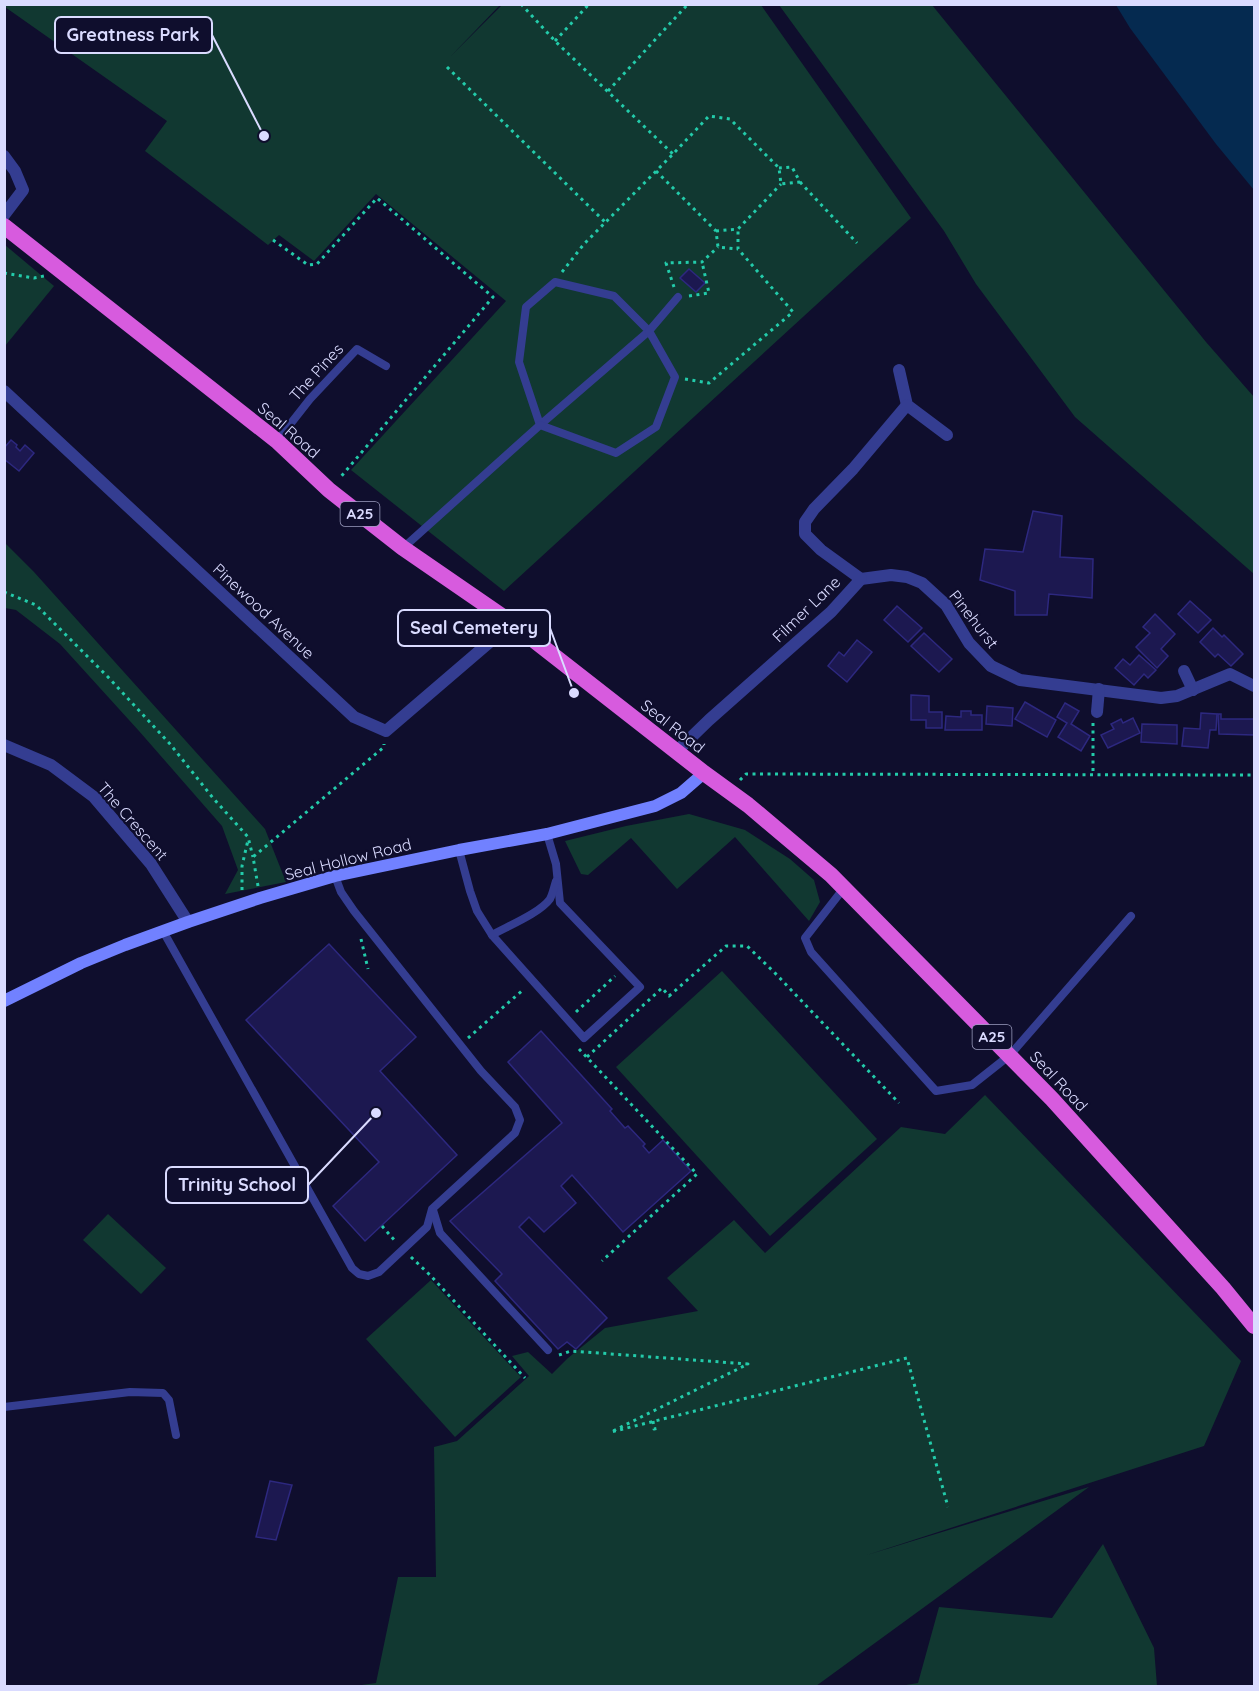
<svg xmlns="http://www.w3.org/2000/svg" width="1259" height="1691" viewBox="0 0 1259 1691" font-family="Quicksand,sans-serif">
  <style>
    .green { fill: #113831 }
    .water { fill: #052a50 }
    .building { fill: #1c1850; stroke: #2d287f; stroke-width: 1.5 }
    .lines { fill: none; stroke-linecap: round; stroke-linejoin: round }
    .path { stroke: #23cbaa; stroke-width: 3; stroke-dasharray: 3 4.5; stroke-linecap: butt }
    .service { stroke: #343d91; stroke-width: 8 }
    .minor { stroke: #343d91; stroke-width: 12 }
    .secondary { stroke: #7181ff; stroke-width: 12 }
    .trunk { stroke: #d75bde; stroke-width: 16 }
    .labels { text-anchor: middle; stroke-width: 4.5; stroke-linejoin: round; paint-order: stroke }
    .shield { fill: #0f0e2d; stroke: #9d9ec0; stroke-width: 1.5 }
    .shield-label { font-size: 15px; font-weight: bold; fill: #dadbff }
    .street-label { font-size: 16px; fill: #dadbff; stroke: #0f0e2d }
    .leader { fill: none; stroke: #dadbff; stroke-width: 2 }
    .callout-dot { fill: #dadbff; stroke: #0f0e2d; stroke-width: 2 }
    .callout { fill: #0f0e2d; stroke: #dadbff; stroke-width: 2 }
    .callout-label { font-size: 18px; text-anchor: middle; font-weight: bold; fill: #dadbff }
  </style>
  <rect width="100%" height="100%" fill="#0f0e2d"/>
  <g class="green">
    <path d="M 5,4 L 500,5 L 450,57 L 502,5 L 761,5 L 911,218 L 504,591 L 351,470 L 506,301 L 376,194 L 314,261 L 279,235 L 268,245 L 145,151 L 167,121 L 5,7 Z"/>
    <path d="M 779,5 L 932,5 L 1206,342 L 1254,397 L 1254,574 L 1075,417 L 976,284 L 944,231 Z"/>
    <path d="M 5,245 L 54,286 L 5,346 Z"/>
    <path d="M 4,542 L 34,572 L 265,829 L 286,882 L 225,894 L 238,870 L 222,826 L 139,731 L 60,644 L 16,610 L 5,608 Z"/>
    <path d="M 689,814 L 745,830 L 790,859 L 814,880 L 820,902 L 809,921 L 735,837 L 677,889 L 631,838 L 588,875 L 581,874 L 565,841 L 626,826 Z"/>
    <path d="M 722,971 L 877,1139 L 770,1236 L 616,1067 Z"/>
    <path d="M 985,1095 L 1241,1361 L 1204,1446 L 867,1555 L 1089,1487 L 816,1686 L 354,1686 L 376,1683 L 398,1577 L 436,1577 L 434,1447 L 457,1441 L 529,1376 L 512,1356 L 528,1352 L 552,1374 L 568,1358 L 605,1328 L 698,1311 L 667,1278 L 734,1220 L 765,1253 L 901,1127 L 945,1134 Z"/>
    <path d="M 108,1214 L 166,1268 L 141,1294 L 83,1240 Z"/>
    <path d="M 431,1280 L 521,1377 L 455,1437 L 366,1339 Z"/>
    <path d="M 1103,1544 L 1154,1648 L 1157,1686 L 900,1686 L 918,1683 L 939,1607 L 1052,1618 Z"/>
  </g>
  <path class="water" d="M 1116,5 L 1254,5 L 1254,190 L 1216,144 L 1130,28 Z"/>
  <g class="building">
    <path d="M 689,269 L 705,283 L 696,292 L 680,278 Z"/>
    <path d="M 11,440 L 17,445 L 16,447 L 20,451 L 25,445 L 34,453 L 19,471 L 4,459 L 4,448 Z"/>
    <path d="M 1033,511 L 1062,516 L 1060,557 L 1093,559 L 1092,598 L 1049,594 L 1047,615 L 1015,615 L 1015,591 L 980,580 L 985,549 L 1023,552 Z"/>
    <path d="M 1190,601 L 1211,620 L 1198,633 L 1178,614 Z"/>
    <path d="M 897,606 L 922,628 L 908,642 L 884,620 Z"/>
    <path d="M 1155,614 L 1175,634 L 1161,649 L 1168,656 L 1157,668 L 1136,647 L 1150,633 L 1143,627 Z"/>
    <path d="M 1213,628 L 1222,637 L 1224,635 L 1243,654 L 1231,666 L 1218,654 L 1215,657 L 1200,642 Z"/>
    <path d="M 924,633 L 952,659 L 939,672 L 911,646 Z"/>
    <path d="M 857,640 L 872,652 L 847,682 L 828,666 L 839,652 L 844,656 Z"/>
    <path d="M 1139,655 L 1156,670 L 1148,678 L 1144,674 L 1134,685 L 1115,668 L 1123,659 L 1130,665 Z"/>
    <path d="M 911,695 L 929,696 L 929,712 L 942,712 L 942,728 L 926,728 L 926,720 L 911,720 Z"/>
    <path d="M 1025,702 L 1056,720 L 1047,737 L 1015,719 Z"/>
    <path d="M 1065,703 L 1079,711 L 1071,724 L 1090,736 L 1081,751 L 1058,737 L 1067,723 L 1057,717 Z"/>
    <path d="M 987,706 L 1013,708 L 1012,726 L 986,724 Z"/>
    <path d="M 961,711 L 971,711 L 971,715 L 982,715 L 982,730 L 945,730 L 946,716 L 961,717 Z"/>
    <path d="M 1201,713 L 1217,714 L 1216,730 L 1210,730 L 1208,748 L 1182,746 L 1184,728 L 1200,729 Z"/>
    <path d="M 1218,714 L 1221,714 L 1221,719 L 1254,719 L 1254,735 L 1219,734 Z"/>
    <path d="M 1133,718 L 1140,733 L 1108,748 L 1101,735 L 1114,729 L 1111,724 L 1121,719 L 1123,723 Z"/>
    <path d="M 1142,724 L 1177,725 L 1177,744 L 1141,742 Z"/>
    <path d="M 329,944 L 416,1037 L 380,1071 L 457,1155 L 365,1241 L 333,1206 L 379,1162 L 246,1020 Z"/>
    <path d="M 541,1031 L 612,1109 L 610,1111 L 625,1128 L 628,1126 L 645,1144 L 643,1146 L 649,1153 L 663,1140 L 691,1171 L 623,1232 L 572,1175 L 561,1186 L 576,1203 L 544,1232 L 529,1217 L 519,1227 L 607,1318 L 576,1349 L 567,1342 L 558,1349 L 495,1281 L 502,1274 L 450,1221 L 562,1123 L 508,1062 Z"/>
    <path d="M 270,1481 L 292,1485 L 276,1540 L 256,1537 Z"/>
  </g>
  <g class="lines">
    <g class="path">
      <path d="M 521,4 L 555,41 L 673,154"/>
      <path d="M 555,41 L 589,4"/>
      <path d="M 447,67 L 606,223"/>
      <path d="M 608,91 L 688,4"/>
      <path d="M 656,171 L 716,231 L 718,247 L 738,249"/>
      <path d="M 800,182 L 857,243"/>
      <path d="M 716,231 L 738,229 L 781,184"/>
      <path d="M 273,240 L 308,265 L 317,264 L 377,198 L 493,297 L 339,479"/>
      <path d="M 562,272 L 584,244 L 673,154 L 709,116 L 730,119 L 779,168 L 781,184 L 800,182 L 792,167 L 779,168"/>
      <path d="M 4,273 L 34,278 L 44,276"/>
      <path d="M 674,287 L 666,263 L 702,262 L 718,247"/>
      <path d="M 689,296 L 709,293 L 702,262"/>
      <path d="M 685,379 L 709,383 L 793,312 L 738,249 L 738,229"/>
      <path d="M 4,592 L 36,605 L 108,677 L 170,744 L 213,798 L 248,837 L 253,857"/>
      <path d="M 1093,723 L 1093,775"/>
      <path d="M 740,780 L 746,774 L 1254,775"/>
      <path d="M 258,886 L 253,857 L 384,747 L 384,744"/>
      <path d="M 242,890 L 242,866 L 248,840"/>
      <path d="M 361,939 L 368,969"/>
      <path d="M 576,1012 L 615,976"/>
      <path d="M 468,1038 L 524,989"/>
      <path d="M 579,1049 L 697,1174 L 602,1261"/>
      <path d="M 587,1057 L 662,988 L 669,996 L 726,946 L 747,946 L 774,972 L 899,1103"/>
      <path d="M 382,1226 L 396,1242"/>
      <path d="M 411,1257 L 430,1275 L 525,1378"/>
      <path d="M 559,1355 L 571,1351 L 748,1364 L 611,1432 L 907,1358 L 948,1507"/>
      <path d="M 653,1421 L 654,1429 L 659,1428"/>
    </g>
    <g class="service">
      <path d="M 555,282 L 614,296 L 649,331 L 540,425 L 519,362 L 526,307 Z"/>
      <path d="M 277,441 L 310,399 L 357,349 L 386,366"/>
      <path d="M 403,548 L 540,425 L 616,453 L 656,427 L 675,377 L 649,331 L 678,297"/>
      <path d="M 459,850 L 470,891 L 477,911 L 492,935 L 584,1038 L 640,987 L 560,903 L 556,864 L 547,834"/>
      <path d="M 844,888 L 805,938 L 811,952 L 936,1091 L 972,1085 L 1010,1055 L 1131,916"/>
      <path d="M 163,931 L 352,1268 L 359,1274 L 368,1276 L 379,1272 L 427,1227 L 432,1209 L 515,1133 L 520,1120 L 515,1107 L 481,1071 L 354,911 L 341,892 L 335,876"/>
      <path d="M 492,935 C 508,926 540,913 550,899 C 553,893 554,887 556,881"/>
      <path d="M 433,1210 L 440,1233 L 548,1350"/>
      <path d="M 4,1407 L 130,1392 L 163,1393 L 169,1400 L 176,1435"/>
    </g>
    <g class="minor">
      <path d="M 4,156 L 15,171 L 23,190 L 4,215"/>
      <path d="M 899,370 L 907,405 L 947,435"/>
      <path d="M 4,391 L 354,717 L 386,731 L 512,623"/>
      <path d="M 861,579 L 891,575 L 907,577 L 922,583 L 946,605 L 969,643 L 991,666 L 1020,680 L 1161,698 L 1177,696 L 1230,674 L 1254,686"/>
      <path d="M 1184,671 L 1193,690"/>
      <path d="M 1097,712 L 1099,689"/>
      <path d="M 4,745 L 51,765 L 94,797 L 151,864 L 188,922"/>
      <path d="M 677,751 L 709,720 L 831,612 L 861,579 L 821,550 L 805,534 L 805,522 L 814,509 L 853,469 L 907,405"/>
    </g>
    <path class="secondary" d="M 4,1001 L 81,963 L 125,945 L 188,922 L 260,898 L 335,876 L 459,850 L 547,834 L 655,806 L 681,793 L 704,773"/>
    <path class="trunk" d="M 4,226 L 277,441 L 329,490 L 403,548 L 512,623 L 704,773 L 748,805 L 831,875 L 1052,1099 L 1223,1288 L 1254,1326"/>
  </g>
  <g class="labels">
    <g class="shield">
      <rect x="340.5" y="502" width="39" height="24" rx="4.5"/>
      <rect x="972.5" y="1025" width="39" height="24" rx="4.5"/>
    </g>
    <g class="shield-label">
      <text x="360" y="519">A25</text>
      <text x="992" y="1042">A25</text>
    </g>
    <g class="street-label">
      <text transform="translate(316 372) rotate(-48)" y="6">The Pines</text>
      <text transform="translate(289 430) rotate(41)" y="6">Seal Road</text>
      <text transform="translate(806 609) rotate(-44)" y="6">Filmer Lane</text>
      <text transform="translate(264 611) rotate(43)" y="6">Pinewood Avenue</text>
      <text transform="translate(974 619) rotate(52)" y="6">Pinehurst</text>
      <text transform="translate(673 726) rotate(38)" y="6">Seal Road</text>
      <text transform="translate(133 821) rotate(49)" y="6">The Crescent</text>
      <text transform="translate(348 859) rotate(-14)" y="6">Seal Hollow Road</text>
      <text transform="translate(1059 1081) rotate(47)" y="6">Seal Road</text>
    </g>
  </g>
  <path class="leader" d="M264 136L212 35M574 693L550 628M376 1113L308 1185"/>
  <g class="callout-dot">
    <circle cx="264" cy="136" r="6"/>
    <circle cx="574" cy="693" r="6"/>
    <circle cx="376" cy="1113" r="6"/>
  </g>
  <g class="callout">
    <rect x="55" y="17" width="157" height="36" rx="6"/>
    <rect x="398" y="610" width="152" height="36" rx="6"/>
    <rect x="166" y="1167" width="142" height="36" rx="6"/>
  </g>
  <g class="callout-label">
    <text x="133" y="41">Greatness Park</text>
    <text x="474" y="634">Seal Cemetery</text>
    <text x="237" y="1191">Trinity School</text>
  </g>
  <rect width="1259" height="1691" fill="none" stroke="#dadbff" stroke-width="12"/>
</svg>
